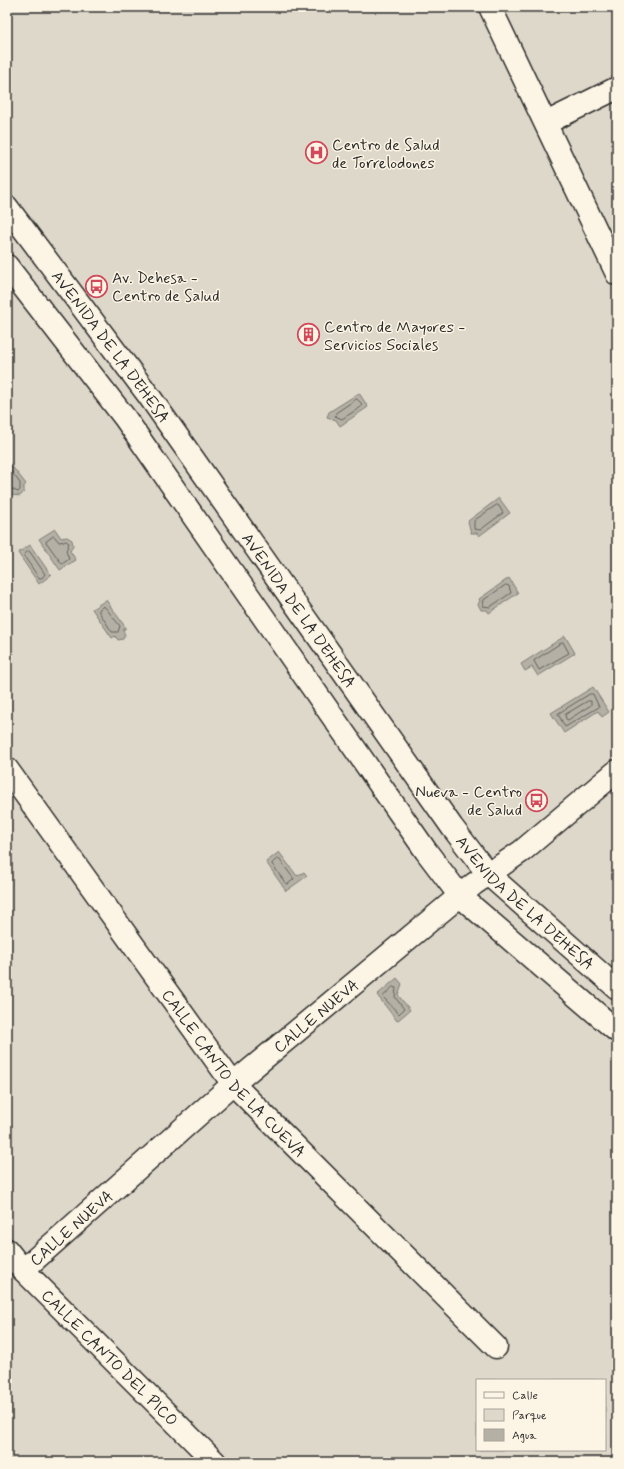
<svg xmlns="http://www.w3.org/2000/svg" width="624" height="1469" viewBox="0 0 624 1469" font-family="Mynerve,sans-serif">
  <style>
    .green { fill: #ded8ca; stroke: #84827a; fill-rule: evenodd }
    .water { fill: #b4b0a5; stroke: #7d7b74 }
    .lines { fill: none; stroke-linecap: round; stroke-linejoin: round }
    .shore { stroke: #62605c; stroke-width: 1 }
    .minor-casing { stroke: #2b2b2b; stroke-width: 25 }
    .minor { stroke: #fcf5e5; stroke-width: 22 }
    .labels { text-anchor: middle; stroke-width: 3; stroke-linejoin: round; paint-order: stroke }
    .poi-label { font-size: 16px; fill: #2b2b2b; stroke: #fcf5e5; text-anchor: start }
    .street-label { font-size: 16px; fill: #2b2b2b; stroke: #fcf5e5 }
  </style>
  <rect width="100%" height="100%" fill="#fcf5e5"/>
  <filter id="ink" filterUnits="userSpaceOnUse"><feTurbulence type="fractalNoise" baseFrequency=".025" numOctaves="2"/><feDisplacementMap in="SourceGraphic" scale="8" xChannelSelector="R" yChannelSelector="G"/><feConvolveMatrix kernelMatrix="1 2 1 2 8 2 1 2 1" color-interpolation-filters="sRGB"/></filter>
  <g filter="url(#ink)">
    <path class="green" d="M 7,7 L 617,7 L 617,1462 L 7,1462 ZM 477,1380 L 605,1380 L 605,1450 L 477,1450 Z"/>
    <g class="water">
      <path d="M 359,393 L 368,407 L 340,426 L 336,420 L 327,417 L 329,412 Z"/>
      <path d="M 7,460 L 26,484 L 24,486 L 24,492 L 20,496 L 12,495 L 7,489 Z"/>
      <path d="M 499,498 L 510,513 L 479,536 L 477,533 L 471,533 L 468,521 Z"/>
      <path d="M 55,529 L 61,538 L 67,537 L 72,540 L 73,546 L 70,551 L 76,560 L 60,570 L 39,539 Z"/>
      <path d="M 30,545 L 51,575 L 39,584 L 18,553 Z"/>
      <path d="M 509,578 L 518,593 L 489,613 L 487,610 L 481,610 L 478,604 L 480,601 L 479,599 Z"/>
      <path d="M 106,600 L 126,628 L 123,630 L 125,635 L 123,639 L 118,640 L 115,636 L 112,638 L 92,609 Z"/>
      <path d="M 565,636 L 575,653 L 538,676 L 532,667 L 525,671 L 521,664 Z"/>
      <path d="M 593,687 L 609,712 L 602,717 L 598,711 L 564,733 L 551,713 Z"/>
      <path d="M 279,852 L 297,876 L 304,872 L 307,876 L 286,891 L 266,862 Z"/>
      <path d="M 397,978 L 402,984 L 398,995 L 410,1010 L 397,1021 L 377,995 Z"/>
    </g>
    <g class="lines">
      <g class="shore">
        <path d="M 357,399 L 362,404 L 361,407 L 342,419 L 335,416 L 336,413 Z"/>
        <path d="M 7,466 L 20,483 L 20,490 L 18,492 L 7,487"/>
        <path d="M 497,505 L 499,506 L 503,513 L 480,530 L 474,529 L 474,521 Z"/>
        <path d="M 54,536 L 59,542 L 66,541 L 69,543 L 66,551 L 69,559 L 62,564 L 46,542 Z"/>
        <path d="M 28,551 L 30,552 L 45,574 L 42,578 L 39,578 L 24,556 Z"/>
        <path d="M 506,585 L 509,586 L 511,593 L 490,607 L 483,606 L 484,600 Z"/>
        <path d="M 104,606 L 120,626 L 118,632 L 112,632 L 99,612 L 99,610 Z"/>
        <path d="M 563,642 L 569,653 L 539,670 L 534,661 Z"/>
        <path d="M 590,694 L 593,694 L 599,707 L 565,727 L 558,714 Z"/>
        <path d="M 588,701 L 591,701 L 591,705 L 568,720 L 566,719 L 565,715 Z"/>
        <path d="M 277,859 L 279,859 L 294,879 L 288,884 L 286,884 L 272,864 Z"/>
        <path d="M 393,987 L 396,988 L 395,997 L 404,1009 L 399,1014 L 383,997 Z"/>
      </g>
      <defs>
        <g id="minor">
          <path d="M 490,7 L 617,274"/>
          <path d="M 546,123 L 617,88"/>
          <path id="s1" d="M 7,207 L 149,396 L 452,827 L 488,874 L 617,988"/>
          <path d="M 7,266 L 125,418 L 426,851 L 460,896 L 617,1031"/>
          <path id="s2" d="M 7,769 L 233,1084 L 496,1347"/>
          <path id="s3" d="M 7,1250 L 23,1270 L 215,1462"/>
          <path id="s4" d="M 23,1270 L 233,1084 L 474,884 L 522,851 L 617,771"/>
        </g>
      </defs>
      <use href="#minor" class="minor-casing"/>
      <use href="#minor" class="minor"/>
    </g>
  </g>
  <defs>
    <symbol id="hospital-ring" viewBox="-11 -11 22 22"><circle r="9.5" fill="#fcf5e5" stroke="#d1495b" stroke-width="1.5"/><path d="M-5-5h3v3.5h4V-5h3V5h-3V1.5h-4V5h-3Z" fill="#d1495b"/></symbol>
    <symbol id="bus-ring" viewBox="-11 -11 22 22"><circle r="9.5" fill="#fcf5e5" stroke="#d1495b" stroke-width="1.5"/><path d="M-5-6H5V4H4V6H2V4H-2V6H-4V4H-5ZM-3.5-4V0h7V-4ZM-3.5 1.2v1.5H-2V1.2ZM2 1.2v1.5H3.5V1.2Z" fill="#d1495b"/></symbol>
    <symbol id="building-ring" viewBox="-11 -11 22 22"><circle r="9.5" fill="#fcf5e5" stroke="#d1495b" stroke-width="1.5"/><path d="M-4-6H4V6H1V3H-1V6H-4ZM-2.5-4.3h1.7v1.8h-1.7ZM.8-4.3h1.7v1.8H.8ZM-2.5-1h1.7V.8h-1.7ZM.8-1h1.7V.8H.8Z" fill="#d1495b"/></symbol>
  </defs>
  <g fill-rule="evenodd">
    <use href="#hospital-ring" x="304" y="140" width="25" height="25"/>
    <use href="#bus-ring" x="84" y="274" width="25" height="25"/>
    <use href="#building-ring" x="296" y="322" width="25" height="25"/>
    <use href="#bus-ring" x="524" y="788" width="25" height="25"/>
  </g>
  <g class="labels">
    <g class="poi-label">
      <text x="332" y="150">Centro de Salud<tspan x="332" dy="18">de Torrelodones</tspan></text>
      <text x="112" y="283">Av. Dehesa -<tspan x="112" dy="18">Centro de Salud</tspan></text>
      <text x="324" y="332">Centro de Mayores -<tspan x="324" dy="18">Servicios Sociales</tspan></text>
      <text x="522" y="797" text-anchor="end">Nueva - Centro<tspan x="522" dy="18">de Salud</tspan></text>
    </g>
    <g class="street-label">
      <text dy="6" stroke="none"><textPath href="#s1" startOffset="174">AVENIDA DE LA DEHESA</textPath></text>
      <text dy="6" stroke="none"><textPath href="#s1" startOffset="498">AVENIDA DE LA DEHESA</textPath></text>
      <text dy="6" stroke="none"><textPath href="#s1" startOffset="869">AVENIDA DE LA DEHESA</textPath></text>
      <text dy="6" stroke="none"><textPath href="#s4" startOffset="388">CALLE NUEVA</textPath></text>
      <text dy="6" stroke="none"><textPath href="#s2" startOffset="380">CALLE CANTO DE LA CUEVA</textPath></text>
      <text dy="6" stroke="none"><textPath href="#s4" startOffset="64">CALLE NUEVA</textPath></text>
      <text dy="6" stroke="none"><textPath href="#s3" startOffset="149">CALLE CANTO DEL PICO</textPath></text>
    </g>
  </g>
  <rect width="624" height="1469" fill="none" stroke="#fcf5e5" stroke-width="24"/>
  <rect x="12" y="12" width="600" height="1445" fill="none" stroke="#2b2b2b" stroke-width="1.5" filter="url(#ink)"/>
  <rect x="476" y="1379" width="130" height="72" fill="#fcf5e5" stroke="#a8a49b"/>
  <rect x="484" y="1392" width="20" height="6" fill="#fcf5e5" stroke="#a8a49b"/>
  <text x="512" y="1399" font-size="12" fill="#2b2b2b">Calle</text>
  <rect x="484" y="1409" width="20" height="12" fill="#ded8ca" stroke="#a8a49b"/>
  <text x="512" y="1419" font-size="12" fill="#2b2b2b">Parque</text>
  <rect x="484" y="1429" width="20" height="12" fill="#b4b0a5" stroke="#a8a49b"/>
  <text x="512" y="1439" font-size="12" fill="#2b2b2b">Agua</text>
</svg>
